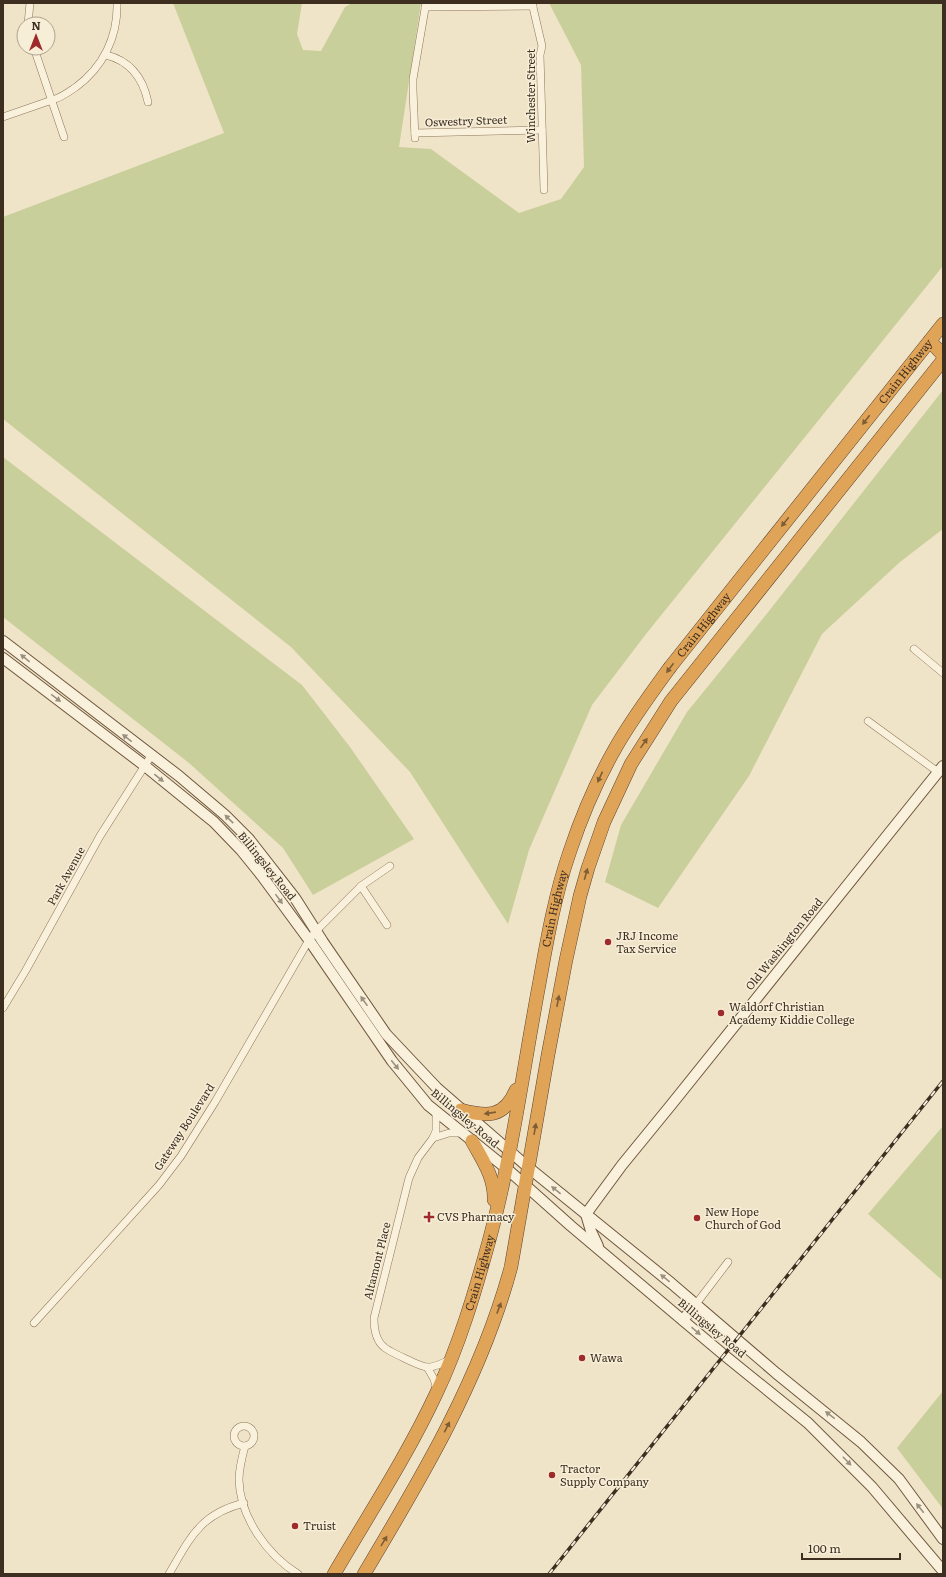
<svg xmlns="http://www.w3.org/2000/svg" width="946" height="1577" viewBox="0 0 946 1577" font-family="Literata,serif">
  <style>
    .green { fill: #c9cf9b }
    .lines { fill: none; stroke-linecap: round; stroke-linejoin: round }
    .street-casing { stroke: #8d765c; stroke-width: 8 }
    .secondary-casing { stroke: #6f573f; stroke-width: 12 }
    .highway-casing { stroke: #5b4430; stroke-width: 14 }
    .street { stroke: #faf1dc; stroke-width: 7 }
    .secondary { stroke: #faf1dc; stroke-width: 10 }
    .highway { stroke: #e0a458; stroke-width: 13 }
    .rail-casing { stroke: #3d2e20; stroke-width: 3.5 }
    .rail { stroke: #f7eed8; stroke-width: 2; stroke-dasharray: 6; stroke-linecap: butt }
    .oneway { fill: #7e5d36 }
    .oneway2 { fill: #9c907e }
    .poi-dot { fill: #9e2a2b; stroke: #f7eed8; stroke-width: 1.5 }
    .labels { text-anchor: middle; stroke-width: 3; stroke-linejoin: round; paint-order: stroke }
    .street-label { font-size: 11px; fill: #3d2e20; stroke: #f7eed8 }
    .poi-label { font-size: 11px; fill: #3d2e20; stroke: #f7eed8; text-anchor: start }
  </style>
  <rect width="100%" height="100%" fill="#f0e4c8"/>
  <g class="green">
    <path d="M 173,3 L 302,3 L 297,34 L 303,50 L 321,51 L 345,7 L 352,3 L 421,3 L 399,147 L 431,149 L 519,213 L 561,199 L 584,167 L 581,65 L 549,3 L 943,3 L 943,266 L 646,634 L 592,705 L 529,850 L 508,924 L 410,772 L 291,647 L 3,419 L 3,217 L 224,133 Z"/>
    <path d="M 943,390 L 943,529 L 900,562 L 822,634 L 749,776 L 658,908 L 605,882 L 621,825 L 687,712 L 765,616 Z"/>
    <path d="M 3,457 L 302,685 L 350,747 L 414,839 L 313,895 L 283,848 L 189,763 L 3,617 Z"/>
    <path d="M 943,1126 L 943,1281 L 868,1214 Z"/>
    <path d="M 943,1391 L 943,1509 L 897,1448 Z"/>
  </g>
  <g class="lines">
    <defs>
      <g id="street">
        <path d="M 532,3 L 542,46 L 540,55 L 544,190"/>
        <path d="M 425,7 L 533,6"/>
        <path d="M 28,24 L 30,3"/>
        <path d="M 34,48 L 64,137"/>
        <path d="M 106,55 C 131,61 143,78 148,102"/>
        <path d="M 3,117 C 20,111 38,105 55,99 C 62,97 70,91 76,87 C 103,67 118,37 117,3"/>
        <path d="M 415,133 L 542,130"/>
        <path d="M 415,138 L 413,90 L 413,79 L 426,3"/>
        <path d="M 914,649 L 943,673"/>
        <path d="M 868,721 L 938,772"/>
        <path d="M 361,886 L 387,925"/>
        <path d="M 3,1008 L 26,970 L 100,836 L 151,756"/>
        <path d="M 436,1112 L 436,1131 L 433,1138 L 418,1158 L 409,1178 L 374,1318 C 374,1328 375,1340 384,1347 C 388,1351 420,1366 426,1367 C 433,1368 444,1363 450,1359"/>
        <path d="M 433,1138 L 449,1133 L 462,1133"/>
        <path d="M 696,1304 L 728,1262"/>
        <path d="M 34,1323 L 159,1185 L 181,1156 L 215,1102 L 309,940 L 316,931 L 361,886 L 390,866"/>
        <path d="M 427,1367 L 434,1379 L 437,1390"/>
        <circle cx="244" cy="1436" r="10"/>
        <path d="M 245,1446 C 242,1457 239,1468 239,1480 C 240,1517 267,1555 298,1574"/>
        <path d="M 169,1574 C 190,1538 200,1514 244,1503"/>
      </g>
      <g id="secondary">
        <path d="M 3,641 L 179,776 L 225,815 L 249,839 L 295,898 L 323,942 L 386,1034 L 437,1088 L 529,1168 L 671,1283 L 776,1373 L 861,1442 L 899,1479 L 943,1539"/>
        <path d="M 3,658 L 145,766 L 214,822 L 241,850 L 262,876 L 309,940 L 392,1061 L 428,1105 L 506,1168 L 571,1226 L 724,1355 L 808,1423 L 872,1487 L 943,1571"/>
        <path d="M 586,1214 L 622,1165 L 671,1105 L 943,766"/>
        <path d="M 586,1214 L 591,1231 L 598,1246"/>
        <path d="M 683,1320 L 696,1304"/>
      </g>
      <g id="highway">
        <path d="M 930,341 L 943,355"/>
        <path d="M 461,1110 C 487,1117 504,1118 516,1090"/>
        <path d="M 472,1141 C 483,1161 495,1178 494,1200"/>
        <path id="s1" d="M 334,1574 C 369,1514 407,1456 436,1394 C 459,1346 475,1292 489,1241 C 512,1157 523,1070 539,985 C 547,940 555,894 570,851 C 582,815 597,780 616,747 C 632,719 652,692 671,666 L 943,324"/>
        <path d="M 364,1574 C 422,1477 481,1378 511,1267 L 548,1055 L 566,960 L 580,896 L 588,868 L 604,822 L 631,764 L 671,701 L 943,360"/>
      </g>
    </defs>
    <use href="#street" class="street-casing"/>
    <use href="#secondary" class="secondary-casing"/>
    <use href="#highway" class="highway-casing"/>
    <use href="#street" class="street"/>
    <use href="#secondary" class="secondary"/>
    <use href="#highway" class="highway"/>
    <defs>
      <path id="rail" d="M 549,1574 L 943,1081"/>
    </defs>
    <use href="#rail" class="rail-casing"/>
    <use href="#rail" class="rail"/>
  </g>
  <defs><path id="oneway-solid" d="M-6-.8H1V-3.2L6.5 0L1 3.2V.8H-6Z"/></defs>
  <g class="oneway">
    <use href="#oneway-solid" transform="translate(866 420) rotate(128)"/>
    <use href="#oneway-solid" transform="translate(785 522) rotate(129)"/>
    <use href="#oneway-solid" transform="translate(670 668) rotate(127)"/>
    <use href="#oneway-solid" transform="translate(644 743) rotate(-55)"/>
    <use href="#oneway-solid" transform="translate(600 777) rotate(115)"/>
    <use href="#oneway-solid" transform="translate(586 874) rotate(-74)"/>
    <use href="#oneway-solid" transform="translate(558 1001) rotate(-79)"/>
    <use href="#oneway-solid" transform="translate(490 1113) rotate(172)"/>
    <use href="#oneway-solid" transform="translate(535 1129) rotate(-80)"/>
    <use href="#oneway-solid" transform="translate(499 1308) rotate(-69)"/>
    <use href="#oneway-solid" transform="translate(447 1427) rotate(-63)"/>
    <use href="#oneway-solid" transform="translate(384 1541) rotate(-59)"/>
  </g>
  <g class="oneway2">
    <use href="#oneway-solid" transform="translate(25 658) rotate(-141)"/>
    <use href="#oneway-solid" transform="translate(56 698) rotate(37)"/>
    <use href="#oneway-solid" transform="translate(127 738) rotate(-142)"/>
    <use href="#oneway-solid" transform="translate(159 778) rotate(39)"/>
    <use href="#oneway-solid" transform="translate(229 819) rotate(-136)"/>
    <use href="#oneway-solid" transform="translate(279 899) rotate(54)"/>
    <use href="#oneway-solid" transform="translate(364 1001) rotate(-125)"/>
    <use href="#oneway-solid" transform="translate(395 1065) rotate(51)"/>
    <use href="#oneway-solid" transform="translate(556 1190) rotate(-141)"/>
    <use href="#oneway-solid" transform="translate(665 1278) rotate(-141)"/>
    <use href="#oneway-solid" transform="translate(696 1331) rotate(41)"/>
    <use href="#oneway-solid" transform="translate(830 1415) rotate(-142)"/>
    <use href="#oneway-solid" transform="translate(847 1461) rotate(46)"/>
    <use href="#oneway-solid" transform="translate(920 1508) rotate(-128)"/>
  </g>
  <g class="poi-dot">
    <circle cx="608" cy="942" r="4"/>
    <circle cx="721" cy="1013" r="4"/>
    <path d="M427 1211h4v4h4v4h-4v4h-4v-4h-4v-4h4z"/>
    <circle cx="697" cy="1218" r="4"/>
    <circle cx="582" cy="1358" r="4"/>
    <circle cx="552" cy="1475" r="4"/>
    <circle cx="295" cy="1526" r="4"/>
  </g>
  <g class="labels">
    <g class="street-label">
      <text transform="translate(531 96) rotate(-90)" y="4">Winchester Street</text>
      <text transform="translate(466 121) rotate(-2)" y="4">Oswestry Street</text>
      <text dy="4" stroke="none"><textPath href="#s1" startOffset="1356">Crain Highway</textPath></text>
      <text dy="4" stroke="none"><textPath href="#s1" startOffset="1032">Crain Highway</textPath></text>
      <text transform="translate(267 866) rotate(51)" y="4">Billingsley Road</text>
      <text transform="translate(66 876) rotate(-61)" y="4">Park Avenue</text>
      <text dy="4" stroke="none"><textPath href="#s1" startOffset="708">Crain Highway</textPath></text>
      <text transform="translate(784 944) rotate(-51)" y="4">Old Washington Road</text>
      <text transform="translate(465 1118) rotate(40)" y="4">Billingsley Road</text>
      <text transform="translate(184 1127) rotate(-57)" y="4">Gateway Boulevard</text>
      <text transform="translate(377 1261) rotate(-76)" y="4">Altamont Place</text>
      <text dy="4" stroke="none"><textPath href="#s1" startOffset="336">Crain Highway</textPath></text>
      <text transform="translate(712 1328) rotate(40)" y="4">Billingsley Road</text>
    </g>
    <g class="poi-label">
      <text x="616" y="940">JRJ Income<tspan x="616" dy="13">Tax Service</tspan></text>
      <text x="729" y="1011">Waldorf Christian<tspan x="729" dy="13">Academy Kiddie College</tspan></text>
      <text x="705" y="1216">New Hope<tspan x="705" dy="13">Church of God</tspan></text>
      <text x="437" y="1221">CVS Pharmacy</text>
      <text x="590" y="1362">Wawa</text>
      <text x="560" y="1473">Tractor<tspan x="560" dy="13">Supply Company</tspan></text>
      <text x="303" y="1530">Truist</text>
    </g>
  </g>
  <rect width="946" height="1577" fill="none" stroke="#3d2e20" stroke-width="8"/>
  <g transform="translate(36 36)"><circle r="19" fill="#f7eed8" stroke="#ada18e"/>
  <path d="M0-3L7 15L0 10L-7 15Z" fill="#9e2a2b"/>
  <text y="-6" font-size="11" font-weight="bold" text-anchor="middle" fill="#3d2e20">N</text>
  </g>
  <path d="M802 1553v6h98v-6" fill="none" stroke="#3d2e20" stroke-width="2"/>
  <text x="808" y="1553" font-size="12" fill="#3d2e20" stroke="#f7eed8" stroke-width="3" paint-order="stroke">100 m</text>
</svg>
